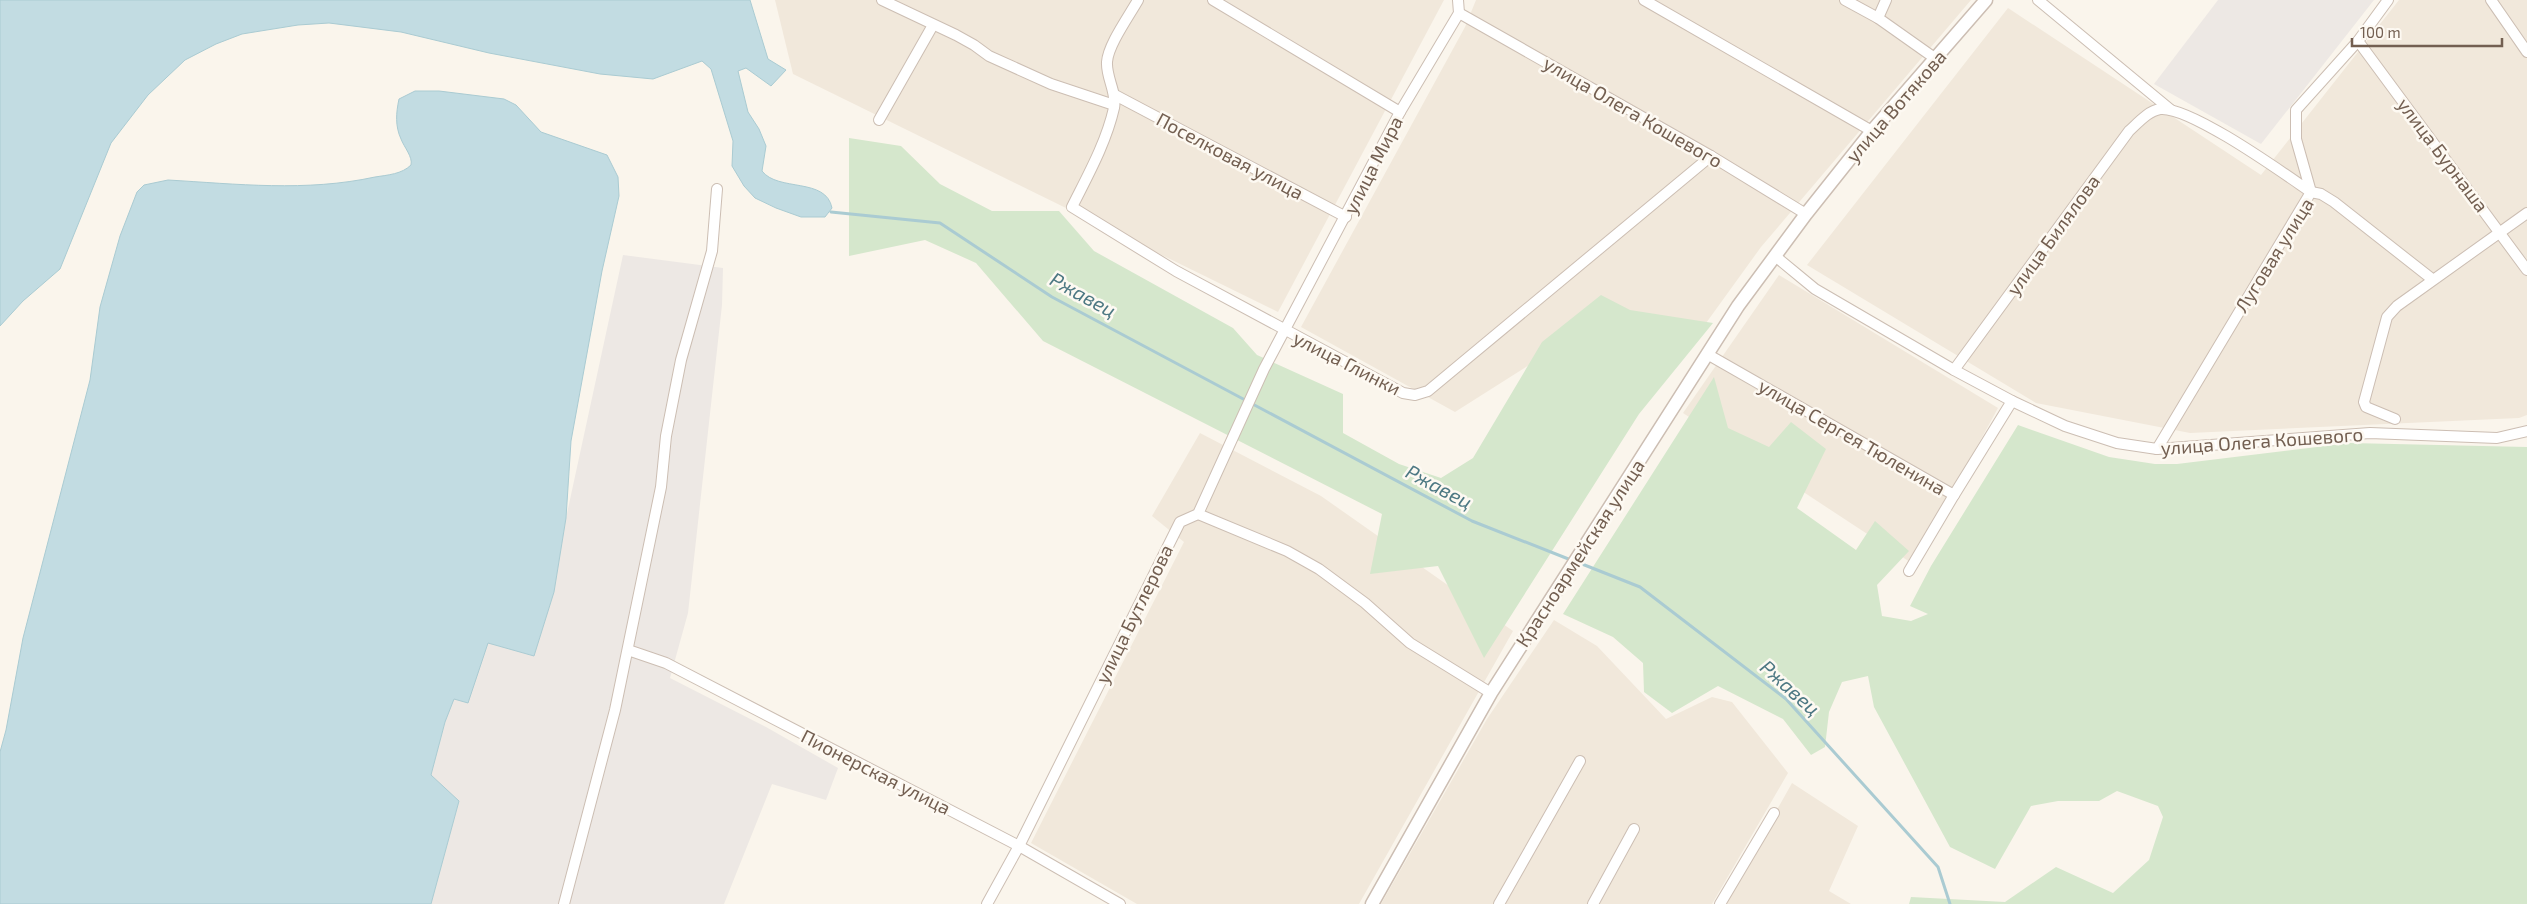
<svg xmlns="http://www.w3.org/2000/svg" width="2527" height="904" viewBox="0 0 2527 904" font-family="'Exo 2',sans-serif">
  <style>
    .residential { fill: #f1e8db }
    .industrial { fill: #ede8e4 }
    .green { fill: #d5e7cc }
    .water { fill: #c2dce2; stroke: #aacbd2 }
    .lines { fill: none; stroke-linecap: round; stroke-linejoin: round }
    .stream { stroke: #aacbd2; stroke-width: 3 }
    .minor-casing { stroke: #ccbeb3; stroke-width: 12 }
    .tertiary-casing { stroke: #ccbeb3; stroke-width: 15 }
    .minor { stroke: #fff; stroke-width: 10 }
    .tertiary { stroke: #fff; stroke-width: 12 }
    .labels { text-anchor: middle; stroke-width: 5; stroke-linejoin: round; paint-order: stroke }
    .street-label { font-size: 19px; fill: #735f51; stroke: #fdf9f2 }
    .water-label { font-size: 20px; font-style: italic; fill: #4d7883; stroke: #fdf9f2 }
  </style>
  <rect width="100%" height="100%" fill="#faf5ec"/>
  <g class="residential">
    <path d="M 775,0 L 1444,0 L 1278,312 L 793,74 Z"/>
    <path d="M 1476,0 L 1971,0 L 1761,247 L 1675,366 L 1614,311 L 1455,412 L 1301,327 L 1465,27 Z"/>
    <path d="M 2399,0 L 2527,0 L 2527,415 L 2519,418 L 2190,433 L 2036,403 L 1807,265 L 2008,8 L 2261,175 Z"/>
    <path d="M 1779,275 L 1998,408 L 1913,564 L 1683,413 Z"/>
    <path d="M 1200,433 L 1321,496 L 1513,631 L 1359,904 L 1137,904 L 1031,843 L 1184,542 L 1152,516 Z"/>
    <path d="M 1554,620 L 1597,646 L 1666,719 L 1712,697 L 1732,702 L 1788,773 L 1712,904 L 1381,904 L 1487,719 Z"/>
    <path d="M 1792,783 L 1858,826 L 1829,891 L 1851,904 L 1724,904 Z"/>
  </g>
  <g class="industrial">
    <path d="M 2218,0 L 2374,0 L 2261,144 L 2154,84 Z"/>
    <path d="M 623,255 L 723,268 L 722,305 L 688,613 L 670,678 L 766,727 L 838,768 L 826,800 L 772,784 L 724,904 L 431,904 L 459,801 L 431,775 L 445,722 L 454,698 L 468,702 L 488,643 L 534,656 L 554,592 L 566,518 Z"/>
  </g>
  <g class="green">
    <path d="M 849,138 L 901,146 L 940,184 L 992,211 L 1059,211 L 1094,251 L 1233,328 L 1257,355 L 1343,394 L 1343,433 L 1399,464 L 1441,478 L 1473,458 L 1542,342 L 1601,295 L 1630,310 L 1713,323 L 1639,414 L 1484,658 L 1438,566 L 1370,574 L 1382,514 L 1043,341 L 976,263 L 925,240 L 849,256 Z"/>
    <path d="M 1714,377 L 1728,428 L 1769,447 L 1791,422 L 1826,449 L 1797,508 L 1856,550 L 1875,521 L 1909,551 L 1877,585 L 1882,616 L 1911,621 L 1928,614 L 1910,606 L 1931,566 L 2018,425 L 2109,457 L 2155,464 L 2177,464 L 2350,443 L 2527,447 L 2527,904 L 1909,904 L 1911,897 L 2005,902 L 2056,867 L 2113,893 L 2149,860 L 2163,817 L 2158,806 L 2117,791 L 2099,801 L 2058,801 L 2031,806 L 1995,869 L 1950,847 L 1874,707 L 1868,676 L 1842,682 L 1829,712 L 1825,747 L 1811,755 L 1783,719 L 1718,686 L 1672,713 L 1644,692 L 1643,663 L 1613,637 L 1563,614 Z"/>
  </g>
  <g class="water">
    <path d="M 0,0 L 750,0 L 768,59 L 786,70 L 771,86 L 746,68 L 738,71 L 748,112 L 759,129 L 766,146 L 762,171 C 778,192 826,177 832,208 L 825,217 L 801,217 L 776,208 L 755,198 L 744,186 L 732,166 L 733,141 L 711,69 L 702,61 L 653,79 L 600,74 L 489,53 L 401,32 L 329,23 L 298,25 L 242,34 L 216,44 L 185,60 L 148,95 L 111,143 L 60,269 L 23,301 L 0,326 Z"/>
    <path d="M 415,91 L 439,91 L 504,99 L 516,105 L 541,132 L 607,155 L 618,177 L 619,196 L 602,271 L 571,441 L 566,518 L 554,592 L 534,656 L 488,643 L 468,703 L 454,699 L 445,722 L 431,775 L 459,801 L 431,904 L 0,904 L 0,752 L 6,730 L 23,638 L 90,380 L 100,307 L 120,236 L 137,192 L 144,185 L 168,180 C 237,184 306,192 375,177 C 388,175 402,174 411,165 C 413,157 404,147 401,139 C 395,126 396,113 399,99 Z"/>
  </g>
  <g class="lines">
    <g class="stream">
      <path d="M 831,212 L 940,223 L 1052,297 L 1472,521 L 1571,560"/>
      <path d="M 1577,562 L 1640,587 L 1786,699 L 1938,867 L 1950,904"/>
    </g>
    <defs>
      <g id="minor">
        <path d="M 882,0 L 956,35 L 974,45 L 989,56 L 1051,84 L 1114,105"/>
        <path d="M 1138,0 C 1129,16 1108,45 1107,62 C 1106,78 1117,92 1114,108 C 1106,143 1088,175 1072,207 L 1176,271 L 1403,393 L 1415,395 L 1428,391 L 1711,156"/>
        <path d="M 1213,0 L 1400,112"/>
        <path d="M 1644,0 L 1872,131"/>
        <path d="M 1845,0 L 1878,18 L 1936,59"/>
        <path d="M 2038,0 L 2171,110"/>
        <path d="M 2491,0 L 2527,52"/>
        <path d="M 1459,13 L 1711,156 L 1806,214"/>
        <path d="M 1878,18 L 1886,0"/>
        <path d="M 2358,41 L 2527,270"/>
        <path d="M 1115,95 L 1346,217"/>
        <path d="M 879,120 L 933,25"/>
        <path d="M 1775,256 L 1815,289 L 1954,370 L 2012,401 L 2065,426 L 2117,443 L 2157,449 L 2370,433 L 2497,438 L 2527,431"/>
        <path d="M 1707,354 L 1954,495 L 2012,401"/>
        <path d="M 1954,370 L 2129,131 C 2138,123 2148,111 2160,109 C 2190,106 2283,173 2311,192 L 2296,139 L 2296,110 L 2358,41 L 2388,0"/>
        <path d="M 2395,419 L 2366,407 L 2364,402 L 2387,317 L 2397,306 L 2527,213"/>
        <path d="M 2157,449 L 2311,192 L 2321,194 L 2334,202 L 2432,279"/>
        <path d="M 1198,514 L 1287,551 L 1319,569 L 1365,603 L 1410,643 L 1491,693"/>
        <path d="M 1909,571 L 1954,495"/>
        <path d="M 628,650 L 666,663 L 1019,846 L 1120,904"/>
        <path d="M 564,904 L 615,710 L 661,487 L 666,436 L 681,360 L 712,251 L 717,189"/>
        <path d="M 987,904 L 1019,846 L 1180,522 L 1198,514 L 1264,369 L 1400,112 L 1459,13 L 1458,0"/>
        <path d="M 1499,904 L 1580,761"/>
        <path d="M 1593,904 L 1634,829"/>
        <path d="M 1720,904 L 1774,813"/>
      </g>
      <path id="tertiary" d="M 1372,904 L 1491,693 L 1738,306 L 1806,214 L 1872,131 L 1986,0"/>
    </defs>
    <use href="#minor" class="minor-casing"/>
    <use href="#tertiary" class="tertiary-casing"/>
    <use href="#minor" class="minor"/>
    <use href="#tertiary" class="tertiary"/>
  </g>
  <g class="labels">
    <g class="street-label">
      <text transform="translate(1896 106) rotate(-49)" y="7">улица Вотякова</text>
      <text transform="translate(1633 112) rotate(30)" y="7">улица Олега Кошевого</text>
      <text transform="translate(2443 155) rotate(53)" y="7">улица Бурнаша</text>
      <text transform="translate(1230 156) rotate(28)" y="7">Поселковая улица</text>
      <text transform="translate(1373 165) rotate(-63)" y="7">улица Мира</text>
      <text transform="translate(2053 235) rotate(-54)" y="7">улица Билялова</text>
      <text transform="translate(2274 255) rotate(-58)" y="7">Луговая улица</text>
      <text transform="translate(1347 363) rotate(27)" y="7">улица Глинки</text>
      <text transform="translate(1852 437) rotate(30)" y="7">улица Сергея Тюленина</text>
      <text transform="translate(2262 441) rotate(-4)" y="7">улица Олега Кошевого</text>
      <text transform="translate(1580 553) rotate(-57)" y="7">Красноармейская улица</text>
      <text transform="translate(1134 614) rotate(-64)" y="7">улица Бутлерова</text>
      <text transform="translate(876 772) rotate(27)" y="7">Пионерская улица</text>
    </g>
    <g class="water-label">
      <text transform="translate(1083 295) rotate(29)" y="7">Ржавец</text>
      <text transform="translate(1439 487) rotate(28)" y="7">Ржавец</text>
      <text transform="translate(1790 688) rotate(42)" y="7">Ржавец</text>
    </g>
  </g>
  <path d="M2352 38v8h150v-8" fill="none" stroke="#735f51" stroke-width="2.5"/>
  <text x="2360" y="38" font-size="15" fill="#735f51" stroke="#fdf9f2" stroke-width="4" paint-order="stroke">100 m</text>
</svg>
